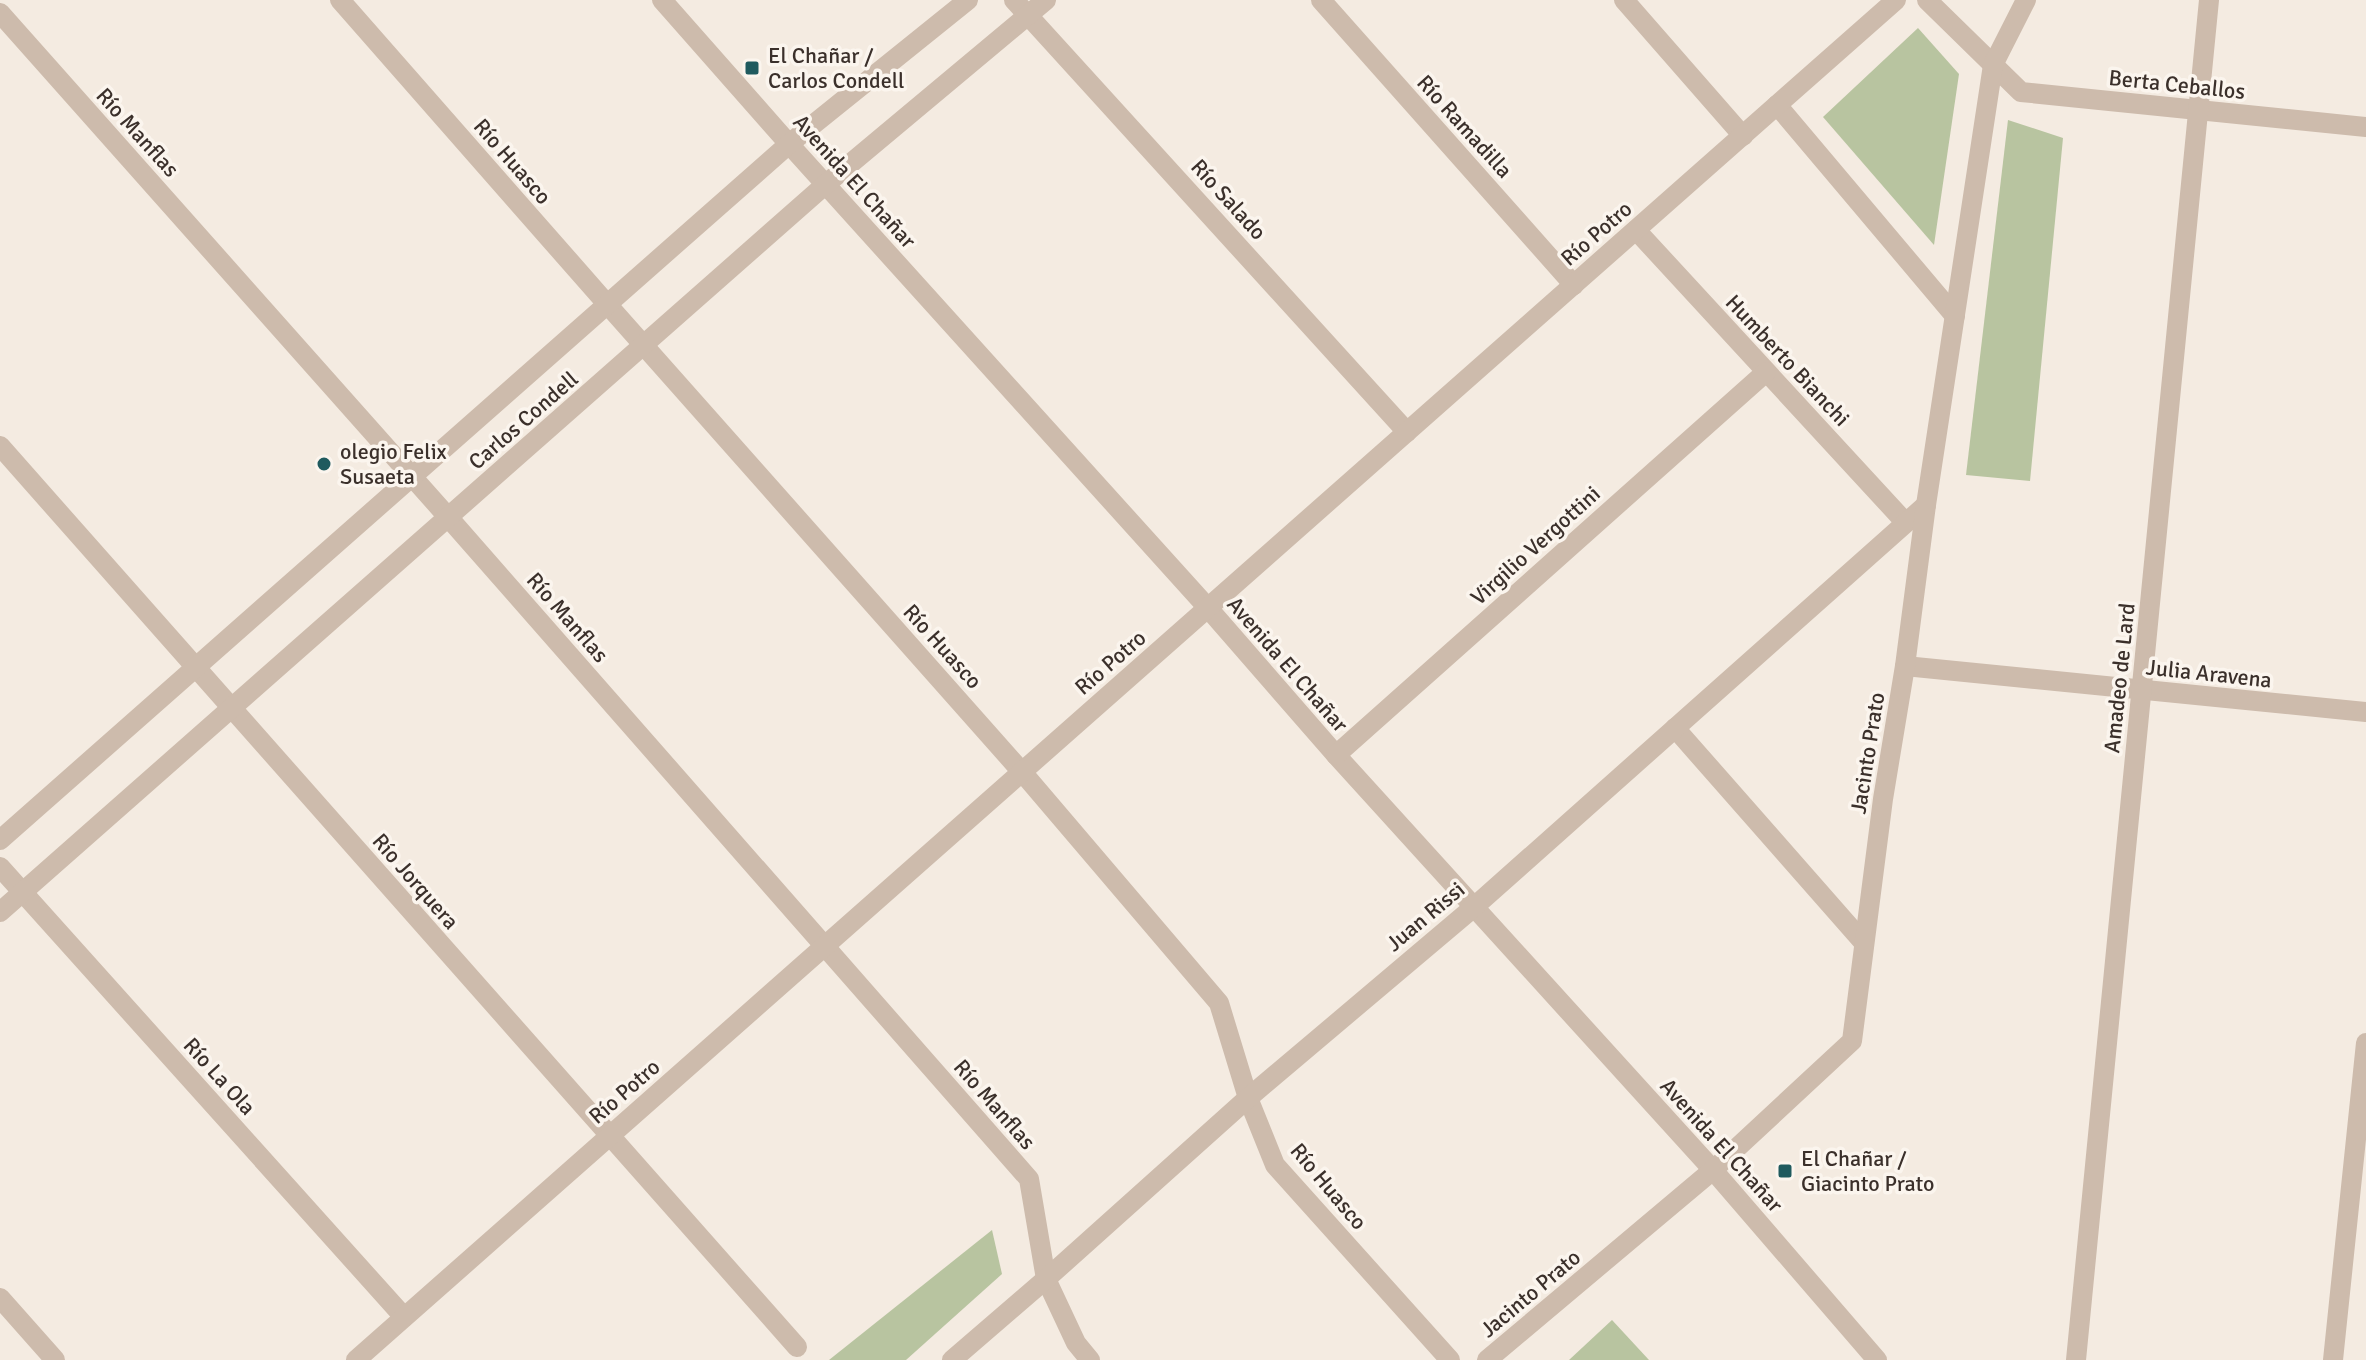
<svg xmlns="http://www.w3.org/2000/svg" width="2366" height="1360" viewBox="0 0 2366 1360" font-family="Signika,sans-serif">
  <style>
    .green { fill: #b8c4a0 }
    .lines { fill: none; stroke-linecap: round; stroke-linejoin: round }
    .minor { stroke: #cdbbac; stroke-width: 20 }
    .poi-dot { fill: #1f5a5e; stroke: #fbf5ee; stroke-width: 3 }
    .labels { text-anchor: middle; stroke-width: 7; stroke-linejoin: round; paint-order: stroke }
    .poi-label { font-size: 22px; fill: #3b302b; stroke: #fbf5ee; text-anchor: start }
    .street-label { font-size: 22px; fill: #3b302b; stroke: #fbf5ee }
  </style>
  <rect width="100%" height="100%" fill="#f4ebe1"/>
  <g class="green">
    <path d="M 1918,28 L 1959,74 L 1934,245 L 1823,117 Z"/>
    <path d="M 2008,120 L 2063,138 L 2030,481 L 1966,475 Z"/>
    <path d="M 992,1230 L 1002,1274 L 906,1360 L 829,1360 Z"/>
    <path d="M 1612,1320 L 1649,1360 L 1569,1360 Z"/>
  </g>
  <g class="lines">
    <g class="minor">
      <path d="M 340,0 L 607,304 L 1022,772 L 1219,1003 L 1248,1098 L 1275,1165 L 1450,1360"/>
      <path d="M 662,0 L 789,144 L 1208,608 L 1336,755 L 1713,1170 L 1877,1360"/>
      <path d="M 1014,0 L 1407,432"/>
      <path d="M 1321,0 L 1574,285"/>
      <path d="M 1624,0 L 1743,136"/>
      <path d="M 1927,0 L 2021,92 L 2366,127"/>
      <path d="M 0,13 L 448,517 L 1029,1179 L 1046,1279 L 1076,1343 L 1090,1360"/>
      <path d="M 1777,105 L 1955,316"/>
      <path d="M 1636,230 L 1905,522"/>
      <path d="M 0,446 L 797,1347"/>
      <path d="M 1905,666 L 2366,712"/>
      <path d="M 1675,728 L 1864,943"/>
      <path d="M 1336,755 L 1766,372"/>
      <path d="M 0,840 L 789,144 L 968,0"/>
      <path d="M 0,867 L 404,1317"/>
      <path d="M 0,912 L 826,184 L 1046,0"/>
      <path d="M 0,1298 L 55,1360"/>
      <path d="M 356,1360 L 1896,0"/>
      <path d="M 952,1360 L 1046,1279 L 1248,1098 L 1474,907 L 1926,505"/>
      <path d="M 1487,1360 L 1713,1170 L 1852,1041 L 1883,799 L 1905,666 L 1926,505 L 1993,65 L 2026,0"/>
      <path d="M 2076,1360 L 2209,0"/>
      <path d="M 2333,1360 L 2366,1043"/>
    </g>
  </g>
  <g class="poi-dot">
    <rect x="744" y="60" width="16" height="16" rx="4"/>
    <circle cx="324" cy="464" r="8"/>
    <rect x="1777" y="1163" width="16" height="16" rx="4"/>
  </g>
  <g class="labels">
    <g class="poi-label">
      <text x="768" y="63">El Chañar /<tspan x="768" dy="25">Carlos Condell</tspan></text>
      <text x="340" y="459">olegio Felix<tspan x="340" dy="25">Susaeta</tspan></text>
      <text x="1801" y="1166">El Chañar /<tspan x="1801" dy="25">Giacinto Prato</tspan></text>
    </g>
    <g class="street-label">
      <text transform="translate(2177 84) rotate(6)" y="8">Berta Ceballos</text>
      <text transform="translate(1465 126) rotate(48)" y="8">Río Ramadilla</text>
      <text transform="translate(138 132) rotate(48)" y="8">Río Manflas</text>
      <text transform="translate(513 161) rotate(49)" y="8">Río Huasco</text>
      <text transform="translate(855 181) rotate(48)" y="8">Avenida El Chañar</text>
      <text transform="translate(1229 199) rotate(48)" y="8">Río Salado</text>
      <text transform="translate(1596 233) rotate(-41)" y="8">Río Potro</text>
      <text transform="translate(1788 360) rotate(47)" y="8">Humberto Bianchi</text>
      <text transform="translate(523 420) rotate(-41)" y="8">Carlos Condell</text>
      <text transform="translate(1535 545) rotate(-42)" y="8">Virgilio Vergottini</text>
      <text transform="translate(568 617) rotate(49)" y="8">Río Manflas</text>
      <text transform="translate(943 646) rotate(48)" y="8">Río Huasco</text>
      <text transform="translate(1110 662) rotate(-41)" y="8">Río Potro</text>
      <text transform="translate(1288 664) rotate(49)" y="8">Avenida El Chañar</text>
      <text transform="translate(2209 673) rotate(6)" y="8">Julia Aravena</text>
      <text transform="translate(2119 678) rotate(-84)" y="8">Amadeo de Lard</text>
      <text transform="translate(1867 753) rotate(-81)" y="8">Jacinto Prato</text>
      <text transform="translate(416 881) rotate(49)" y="8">Río Jorquera</text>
      <text transform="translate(1425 916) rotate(-40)" y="8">Juan Rissi</text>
      <text transform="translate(220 1076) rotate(48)" y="8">Río La Ola</text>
      <text transform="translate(624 1091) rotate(-41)" y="8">Río Potro</text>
      <text transform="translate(995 1104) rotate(49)" y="8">Río Manflas</text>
      <text transform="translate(1722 1145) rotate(48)" y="8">Avenida El Chañar</text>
      <text transform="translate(1329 1186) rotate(50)" y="8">Río Huasco</text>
      <text transform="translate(1530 1293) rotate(-40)" y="8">Jacinto Prato</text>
    </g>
  </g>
</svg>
